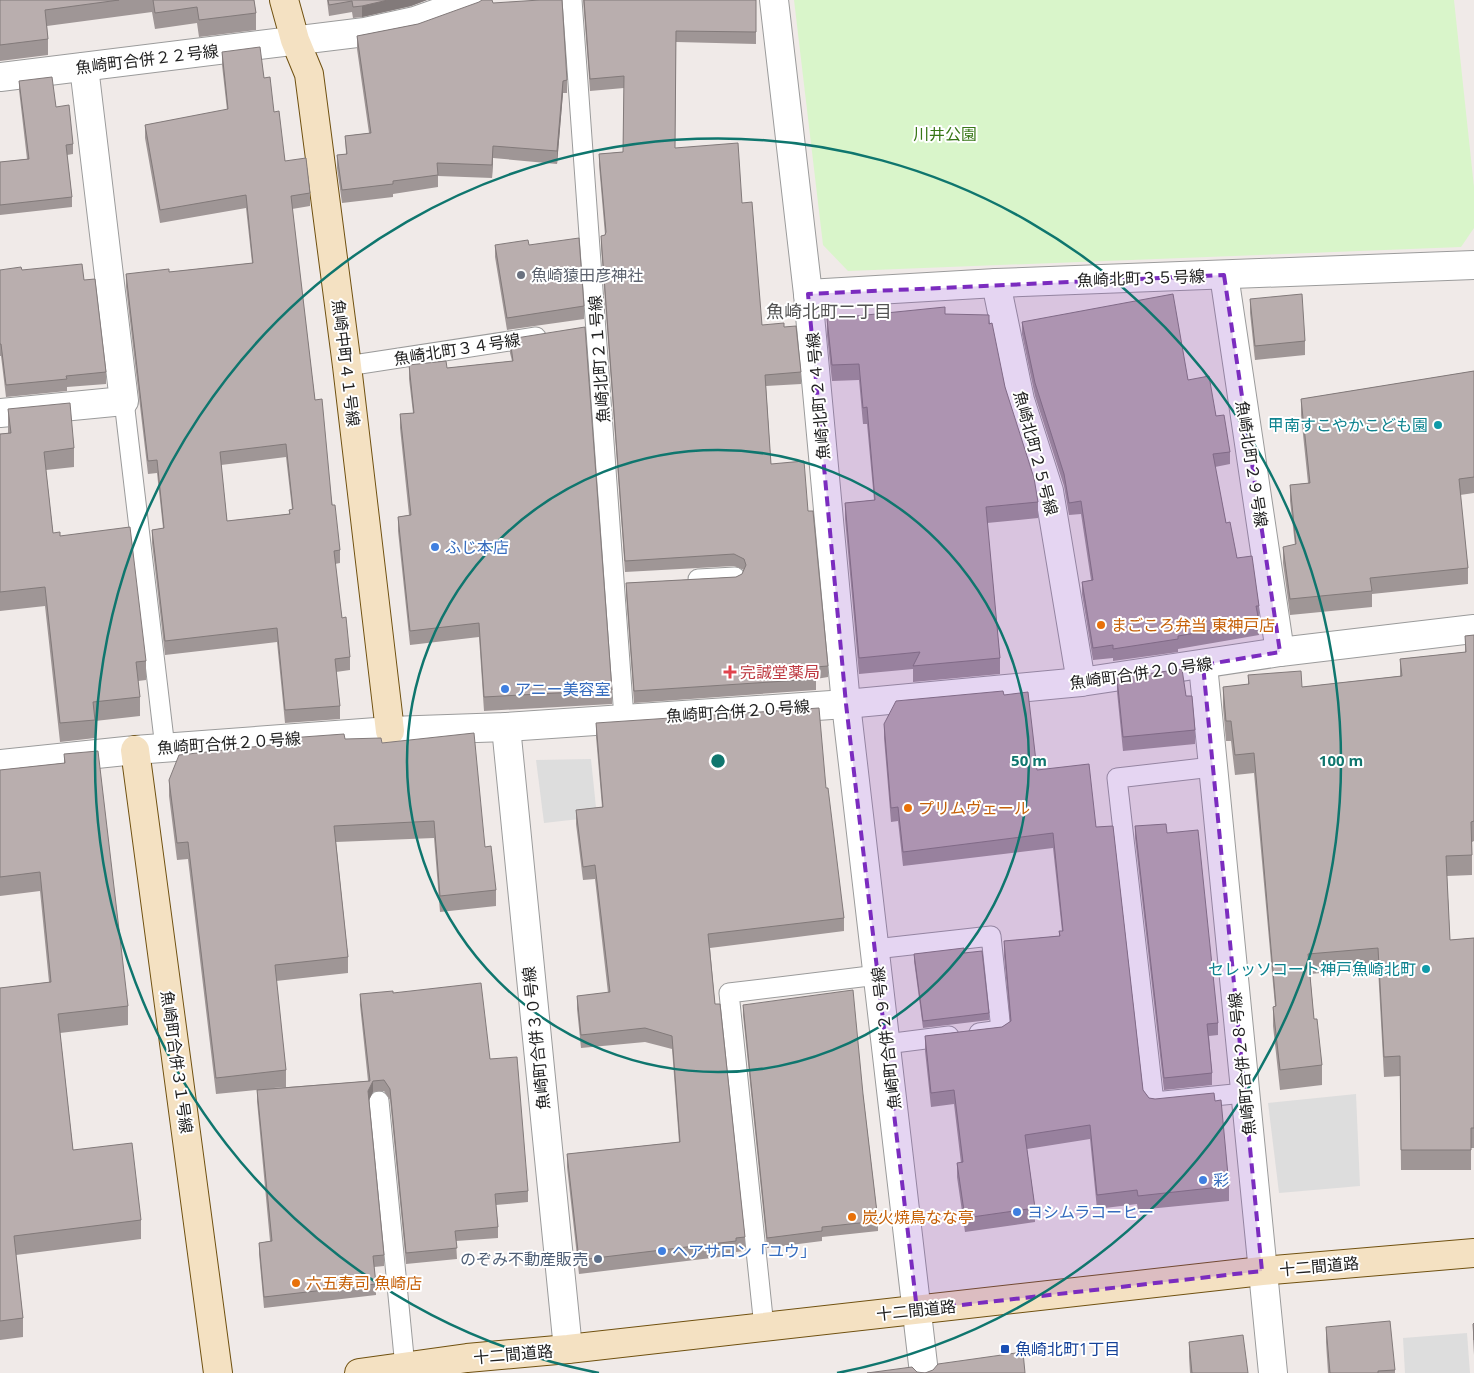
<svg xmlns="http://www.w3.org/2000/svg" width="1474" height="1373" viewBox="0 0 1474 1373" font-family="'Open Sans','Noto Sans JP',sans-serif">
  <style>
    .park { fill: #d9f5ca }
    .parking { fill: #ddd }
    .lines { fill: none; stroke-linecap: round; stroke-linejoin: round }
    .lane-casing { stroke: #9b9b9b; stroke-width: 21 }
    .street-casing { stroke: #9b9b9b; stroke-width: 30 }
    .secondary-casing { stroke: #705110; stroke-width: 30 }
    .lane { stroke: #fff; stroke-width: 19 }
    .street { stroke: #fff; stroke-width: 28 }
    .secondary { stroke: #f4e1c2; stroke-width: 28 }
    .wall { fill: #9f9696; fill-rule: evenodd }
    .shaded-wall { fill: #827a7a }
    .building { fill: #b9aeae; stroke: #827a7a; fill-rule: evenodd }
    .marked { fill: #7b2cbf; fill-opacity: 0.2; stroke: #7b2cbf; stroke-width: 4; stroke-dasharray: 10 6; stroke-linejoin: round }
    .ring { fill: none; stroke: #0f766e; stroke-width: 2.5 }
    .worship-dot { fill: #6b7280; stroke: #fff; stroke-width: 2 }
    .culture-dot { fill: #0f9aa8; stroke: #fff; stroke-width: 2 }
    .shop-dot { fill: #3f7fe0; stroke: #fff; stroke-width: 2 }
    .food-dot { fill: #e8710a; stroke: #fff; stroke-width: 2 }
    .health-dot { fill: #e0444e; stroke: #fff; stroke-width: 2 }
    .service-dot { fill: #5c6f8a; stroke: #fff; stroke-width: 2 }
    .transit-dot { fill: #1a4fb4; stroke: #fff; stroke-width: 2 }
    .labels { text-anchor: middle; stroke-width: 4; stroke-linejoin: round; paint-order: stroke }
    .street-label { font-size: 16px; fill: #212121; stroke: #fff }
    .park-label { font-size: 16px; fill: #387717; stroke: #fff }
    .worship-label { font-size: 16px; fill: #5b616d; stroke: #fff; text-anchor: start }
    .culture-label { font-size: 16px; fill: #0d838f; stroke: #fff; text-anchor: end }
    .shop-label { font-size: 16px; fill: #366cbe; stroke: #fff; text-anchor: start }
    .food-label { font-size: 16px; fill: #c56008; stroke: #fff; text-anchor: start }
    .health-label { font-size: 16px; fill: #be3a42; stroke: #fff; text-anchor: start }
    .service-label { font-size: 16px; fill: #4e5e75; stroke: #fff; text-anchor: end }
    .transit-label { font-size: 16px; fill: #164399; stroke: #fff; text-anchor: start }
    .neighbourhood-label { font-size: 18px; fill: #545454; stroke: #fff }
    .centre { fill: #0f766e; stroke: #fff; stroke-width: 2.5 }
    .ring-label { font-size: 15px; text-anchor: middle; font-weight: bold; fill: #0f766e; stroke: #fff; stroke-width: 4; stroke-linejoin: round; paint-order: stroke }
  </style>
  <rect width="100%" height="100%" fill="#f0eae8"/>
  <path class="park" d="M 794,0 L 1454,0 L 1474,187 L 1474,228 L 1461,247 L 848,271 L 823,245 Z"/>
  <g class="parking">
    <path d="M 591,759 L 597,817 L 544,823 L 536,760 Z"/>
    <path d="M 1356,1094 L 1360,1186 L 1279,1193 L 1268,1103 Z"/>
    <path d="M 1467,1333 L 1470,1373 L 1405,1373 L 1403,1338 Z"/>
  </g>
  <g class="lines">
    <defs>
      <g id="lane">
        <path d="M 572,0 L 624,718"/>
        <path d="M 347,366 L 536,337"/>
        <path d="M 124,401 L 165,748"/>
        <path d="M 698,579 L 735,577"/>
        <path d="M 1212,767 L 1117,778 L 1154,1102 L 1244,1093"/>
        <path d="M 875,949 L 991,936 L 1001,1030 L 979,1033"/>
        <path d="M 886,1044 L 949,1036"/>
        <path d="M 379,1101 L 405,1367"/>
        <path d="M 764,1327 L 729,993 L 878,975"/>
      </g>
      <g id="street">
        <path d="M 774,0 L 808,294 L 846,704 L 924,1373"/>
        <path d="M 0,77 L 365,32 L 415,21 L 474,0"/>
        <path d="M 1224,275 L 1280,652"/>
        <path d="M 996,283 L 1020,400 L 1049,491 L 1081,682"/>
        <path d="M 808,294 L 996,283 L 1474,265"/>
        <path d="M 0,413 L 124,401 L 84,67"/>
        <path d="M 1203,665 L 1273,1373"/>
        <path d="M 506,727 L 568,1349"/>
        <path d="M 0,764 L 135,750 L 390,731 L 506,727 L 846,704 L 1081,682 L 1280,652 L 1474,629"/>
      </g>
      <g id="secondary">
        <path d="M 284,0 L 295,40 L 309,74 L 347,366 L 390,731"/>
        <path d="M 135,750 L 218,1373"/>
        <path d="M 359,1373 L 467,1358 L 568,1349 L 1262,1271 L 1474,1253"/>
      </g>
    </defs>
    <use href="#lane" class="lane-casing"/>
    <use href="#street" class="street-casing"/>
    <use href="#secondary" class="secondary-casing"/>
    <use href="#lane" class="lane"/>
    <use href="#street" class="street"/>
    <use href="#secondary" class="secondary"/>
  </g>
  <g class="wall">
    <path d="M 0,0 L 254,0 L 256,13 L 256,30 L 199,37 L 197,23 L 155,29 L 152,12 L 47,26 L 48,39 L 48,55 L 0,61 Z"/>
    <path d="M 327,0 L 427,0 L 411,6 L 362,17 L 353,18 L 352,12 L 329,16 Z"/>
    <path d="M 583,0 L 756,0 L 756,44 L 676,42 L 675,148 L 742,203 L 762,325 L 784,327 L 801,372 L 801,384 L 766,386 L 771,464 L 808,511 L 828,666 L 828,677 L 816,679 L 816,690 L 634,703 L 626,595 L 626,583 L 736,577 L 742,574 L 744,570 L 734,566 L 625,572 L 601,247 L 601,236 L 605,235 L 599,165 L 599,154 L 623,152 L 624,88 L 590,91 Z"/>
    <path d="M 493,3 L 567,80 L 567,93 L 563,93 L 557,164 L 493,158 L 492,178 L 438,176 L 438,187 L 393,194 L 393,197 L 342,203 L 337,168 L 337,155 L 346,154 L 345,136 L 369,133 L 357,49 L 357,36 L 418,24 Z"/>
    <path d="M 222,52 L 264,78 L 274,112 L 285,161 L 310,193 L 310,206 L 292,209 L 315,400 L 340,550 L 340,563 L 335,564 L 342,618 L 350,657 L 350,670 L 336,672 L 340,706 L 340,719 L 285,723 L 277,642 L 165,655 L 152,543 L 152,530 L 163,528 L 157,473 L 148,474 L 126,287 L 126,274 L 169,272 L 252,263 L 246,208 L 160,223 L 145,138 L 145,125 L 227,110 L 222,65 ZM 286,457 L 292,509 L 289,510 L 289,514 L 227,521 L 221,465 Z"/>
    <path d="M 19,81 L 56,107 L 73,144 L 73,154 L 67,155 L 72,197 L 72,207 L 0,215 L 0,162 L 27,159 L 19,90 Z"/>
    <path d="M 495,245 L 529,245 L 584,306 L 584,319 L 507,330 L 495,257 Z"/>
    <path d="M 0,270 L 22,270 L 84,280 L 106,372 L 106,384 L 67,387 L 67,391 L 6,397 L 1,356 L 0,356 Z"/>
    <path d="M 1250,299 L 1305,341 L 1305,355 L 1255,360 L 1250,313 Z"/>
    <path d="M 945,314 L 989,324 L 1005,387 L 1038,502 L 1038,518 L 987,523 L 1000,658 L 1000,674 L 913,682 L 913,669 L 859,674 L 845,519 L 845,503 L 874,500 L 867,424 L 863,424 L 859,380 L 832,381 L 827,335 L 827,319 Z"/>
    <path d="M 1022,322 L 1188,380 L 1216,416 L 1230,452 L 1230,464 L 1215,467 L 1226,523 L 1237,558 L 1259,606 L 1259,618 L 1258,619 L 1259,635 L 1178,649 L 1178,652 L 1113,661 L 1113,658 L 1093,660 L 1082,594 L 1082,582 L 1091,580 L 1081,514 L 1069,515 L 1064,486 L 1035,396 L 1022,334 Z"/>
    <path d="M 510,339 L 612,690 L 612,704 L 484,711 L 479,637 L 410,645 L 398,531 L 398,517 L 409,515 L 400,428 L 400,414 L 413,413 L 409,379 L 409,365 L 447,368 L 512,361 L 510,353 Z"/>
    <path d="M 1474,371 L 1474,493 L 1460,495 L 1468,568 L 1468,584 L 1372,594 L 1372,607 L 1290,615 L 1283,563 L 1283,547 L 1295,545 L 1290,501 L 1290,485 L 1308,483 L 1301,415 L 1301,399 Z"/>
    <path d="M 8,409 L 74,448 L 74,467 L 46,470 L 53,533 L 60,536 L 146,661 L 146,680 L 138,681 L 140,697 L 140,716 L 95,721 L 95,738 L 60,742 L 45,606 L 0,611 L 0,434 L 8,433 Z"/>
    <path d="M 1474,635 L 1474,841 L 1472,842 L 1472,875 L 1447,876 L 1450,940 L 1474,938 L 1474,1148 L 1471,1148 L 1471,1170 L 1401,1170 L 1400,1076 L 1384,1077 L 1378,968 L 1310,974 L 1314,1019 L 1322,1065 L 1322,1085 L 1280,1090 L 1273,1026 L 1273,1007 L 1275,1006 L 1254,773 L 1235,775 L 1231,741 L 1226,741 L 1223,707 L 1223,687 L 1248,685 L 1248,675 L 1302,687 L 1400,676 L 1400,659 L 1465,652 L 1465,636 Z"/>
    <path d="M 1117,678 L 1186,696 L 1195,730 L 1195,744 L 1123,751 L 1117,692 Z"/>
    <path d="M 1004,695 L 1037,770 L 1096,827 L 1143,1090 L 1149,1098 L 1155,1099 L 1215,1101 L 1229,1186 L 1229,1201 L 1138,1210 L 1137,1204 L 1097,1209 L 1090,1139 L 1027,1149 L 1035,1208 L 1035,1222 L 965,1232 L 957,1177 L 957,1163 L 961,1163 L 954,1104 L 931,1107 L 925,1051 L 925,1036 L 1002,1027 L 1010,1022 L 1004,956 L 1004,941 L 1059,936 L 1059,931 L 1062,931 L 1053,848 L 903,866 L 898,821 L 891,822 L 884,738 L 884,724 Z"/>
    <path d="M 596,723 L 826,788 L 844,918 L 844,931 L 710,948 L 715,1004 L 745,1237 L 745,1251 L 736,1252 L 736,1255 L 579,1274 L 567,1167 L 567,1154 L 679,1142 L 672,1049 L 645,1042 L 581,1048 L 577,1009 L 577,996 L 608,993 L 595,879 L 583,880 L 576,824 L 576,810 L 602,807 L 596,737 Z"/>
    <path d="M 289,738 L 345,739 L 382,743 L 485,847 L 496,890 L 496,906 L 440,912 L 434,838 L 336,842 L 348,957 L 348,973 L 276,981 L 286,1070 L 286,1087 L 262,1089 L 368,1081 L 360,1005 L 360,994 L 393,993 L 490,1059 L 528,1191 L 528,1202 L 496,1205 L 498,1227 L 498,1238 L 456,1241 L 457,1259 L 406,1264 L 390,1100 L 384,1091 L 373,1092 L 369,1100 L 384,1255 L 384,1266 L 374,1267 L 376,1284 L 376,1295 L 264,1308 L 259,1254 L 259,1243 L 270,1241 L 257,1101 L 257,1090 L 216,1094 L 188,859 L 177,860 L 169,796 L 169,780 L 289,743 Z"/>
    <path d="M 64,754 L 128,1006 L 128,1025 L 60,1033 L 73,1150 L 141,1220 L 141,1239 L 16,1255 L 23,1318 L 23,1337 L 0,1340 L 0,988 L 49,982 L 40,891 L 0,896 L 0,770 L 64,763 Z"/>
    <path d="M 1135,826 L 1167,833 L 1218,1023 L 1218,1035 L 1209,1036 L 1212,1073 L 1212,1085 L 1164,1090 L 1135,838 Z"/>
    <path d="M 964,953 L 989,1013 L 989,1020 L 923,1028 L 914,961 L 914,954 Z"/>
    <path d="M 743,1005 L 863,1094 L 878,1221 L 878,1231 L 822,1237 L 822,1241 L 767,1248 L 743,1015 Z"/>
    <path d="M 1474,1323 L 1474,1355 L 1473,1339 L 1473,1324 Z"/>
    <path d="M 1326,1327 L 1395,1370 L 1395,1373 L 1328,1373 L 1326,1342 Z"/>
    <path d="M 1189,1342 L 1248,1373 L 1190,1373 L 1189,1357 Z"/>
  </g>
  <g class="shaded-wall">
    <path d="M 388,0 L 427,0 L 411,6 L 362,17 L 362,6 Z"/>
    <path d="M 563,81 L 563,93 L 557,164 L 557,151 Z"/>
    <path d="M 493,146 L 493,158 L 492,178 L 492,165 Z"/>
    <path d="M 373,1081 L 373,1092 L 368,1102 L 368,1091 Z"/>
  </g>
  <g class="building">
    <path d="M 0,0 L 119,0 L 45,10 L 48,39 L 0,45 Z"/>
    <path d="M 153,0 L 254,0 L 256,13 L 199,20 L 197,7 L 155,13 Z"/>
    <path d="M 328,0 L 388,0 L 362,6 L 353,7 L 352,1 L 329,5 Z"/>
    <path d="M 482,0 L 492,0 L 493,3 L 540,0 L 562,0 L 567,80 L 563,81 L 557,151 L 493,146 L 492,165 L 437,163 L 438,175 L 393,181 L 393,184 L 342,190 L 337,155 L 347,154 L 345,136 L 371,133 L 357,36 L 418,24 L 479,2 Z"/>
    <path d="M 584,0 L 756,0 L 756,32 L 676,31 L 675,148 L 738,143 L 742,203 L 752,202 L 762,325 L 784,323 L 784,327 L 796,326 L 801,372 L 765,375 L 771,464 L 804,461 L 808,511 L 813,511 L 828,666 L 815,667 L 816,679 L 634,691 L 626,583 L 736,577 L 742,574 L 746,565 L 744,559 L 734,554 L 625,561 L 601,236 L 605,235 L 606,232 L 599,154 L 623,152 L 624,76 L 590,79 Z"/>
    <path d="M 260,47 L 264,78 L 270,77 L 274,112 L 279,111 L 285,161 L 306,158 L 310,193 L 291,196 L 315,400 L 322,399 L 332,505 L 335,505 L 340,550 L 334,551 L 342,618 L 346,617 L 350,657 L 335,659 L 340,706 L 285,710 L 277,628 L 165,641 L 152,530 L 164,528 L 157,460 L 148,461 L 126,274 L 169,269 L 169,272 L 253,263 L 246,195 L 160,210 L 145,125 L 228,109 L 222,52 ZM 286,444 L 293,509 L 289,510 L 290,514 L 227,521 L 220,452 Z"/>
    <path d="M 52,77 L 56,107 L 69,105 L 73,144 L 66,145 L 72,197 L 0,205 L 0,162 L 29,159 L 19,81 Z"/>
    <path d="M 579,238 L 584,306 L 507,318 L 495,245 L 528,240 L 529,245 Z"/>
    <path d="M 82,264 L 84,280 L 95,279 L 106,372 L 66,376 L 67,379 L 6,385 L 1,344 L 0,344 L 0,270 L 21,267 L 22,270 Z"/>
    <path d="M 1173,294 L 1188,380 L 1209,376 L 1216,416 L 1224,415 L 1230,452 L 1213,454 L 1226,523 L 1230,522 L 1237,558 L 1252,556 L 1259,606 L 1256,606 L 1259,622 L 1178,636 L 1178,639 L 1113,649 L 1113,645 L 1093,648 L 1082,582 L 1093,580 L 1081,501 L 1069,503 L 1064,474 L 1035,383 L 1022,322 Z"/>
    <path d="M 1302,294 L 1305,341 L 1255,346 L 1250,299 Z"/>
    <path d="M 945,307 L 945,314 L 989,315 L 989,324 L 992,323 L 1005,387 L 1034,478 L 1038,502 L 986,507 L 1000,658 L 913,666 L 920,652 L 859,658 L 845,503 L 875,500 L 867,407 L 863,408 L 859,364 L 832,365 L 827,319 Z"/>
    <path d="M 585,327 L 612,690 L 484,697 L 479,623 L 410,631 L 398,517 L 411,515 L 400,414 L 414,413 L 409,365 L 446,361 L 447,368 L 513,361 L 510,339 Z"/>
    <path d="M 1474,371 L 1474,477 L 1459,479 L 1468,568 L 1370,578 L 1372,591 L 1290,599 L 1283,547 L 1296,544 L 1290,485 L 1310,483 L 1301,399 Z"/>
    <path d="M 70,403 L 74,448 L 44,452 L 53,533 L 60,532 L 60,536 L 130,527 L 146,661 L 136,662 L 140,697 L 93,702 L 95,720 L 60,723 L 45,587 L 0,592 L 0,434 L 11,433 L 8,409 Z"/>
    <path d="M 1474,635 L 1474,821 L 1471,822 L 1472,855 L 1446,856 L 1450,940 L 1474,938 L 1474,1128 L 1471,1128 L 1471,1150 L 1401,1150 L 1400,1056 L 1384,1057 L 1378,948 L 1308,954 L 1314,1019 L 1317,1019 L 1322,1065 L 1280,1070 L 1273,1007 L 1276,1006 L 1254,753 L 1235,755 L 1231,721 L 1226,721 L 1223,687 L 1249,684 L 1248,675 L 1301,671 L 1302,687 L 1402,676 L 1400,659 L 1466,652 L 1465,636 Z"/>
    <path d="M 1182,669 L 1186,696 L 1192,696 L 1195,730 L 1123,737 L 1117,678 Z"/>
    <path d="M 1003,691 L 1004,695 L 1028,692 L 1037,770 L 1089,764 L 1096,827 L 1113,826 L 1143,1090 L 1149,1098 L 1155,1099 L 1214,1093 L 1215,1101 L 1221,1100 L 1229,1186 L 1138,1196 L 1137,1190 L 1097,1195 L 1090,1125 L 1025,1135 L 1035,1208 L 965,1218 L 957,1163 L 963,1162 L 954,1090 L 931,1093 L 925,1036 L 1002,1027 L 1011,1021 L 1004,941 L 1060,936 L 1059,931 L 1063,931 L 1053,833 L 903,852 L 898,807 L 891,808 L 884,724 L 896,701 Z"/>
    <path d="M 819,708 L 826,788 L 828,788 L 844,918 L 708,934 L 715,1004 L 720,1004 L 745,1237 L 736,1238 L 736,1241 L 579,1260 L 567,1154 L 680,1142 L 672,1036 L 645,1028 L 581,1035 L 577,996 L 610,992 L 595,865 L 583,867 L 576,810 L 603,807 L 596,723 Z"/>
    <path d="M 474,733 L 485,847 L 491,846 L 496,890 L 440,896 L 434,821 L 334,826 L 348,957 L 275,965 L 286,1070 L 216,1078 L 188,842 L 177,843 L 169,780 L 179,755 L 289,743 L 289,738 L 344,734 L 345,739 L 381,738 L 382,743 Z"/>
    <path d="M 98,751 L 128,1006 L 58,1014 L 73,1150 L 132,1143 L 141,1220 L 14,1236 L 23,1318 L 0,1321 L 0,988 L 51,982 L 40,872 L 0,877 L 0,770 L 65,763 L 64,754 Z"/>
    <path d="M 1166,824 L 1167,833 L 1198,830 L 1218,1023 L 1207,1024 L 1212,1073 L 1164,1078 L 1135,826 Z"/>
    <path d="M 964,948 L 964,953 L 982,951 L 989,1013 L 923,1021 L 914,954 Z"/>
    <path d="M 481,983 L 490,1059 L 517,1057 L 528,1191 L 495,1194 L 498,1227 L 455,1231 L 457,1248 L 406,1253 L 390,1089 L 384,1080 L 373,1081 L 368,1091 L 384,1255 L 373,1256 L 376,1284 L 264,1297 L 259,1243 L 272,1241 L 257,1090 L 370,1081 L 360,994 L 393,991 L 393,993 Z"/>
    <path d="M 853,990 L 863,1094 L 878,1221 L 822,1227 L 822,1231 L 767,1238 L 743,1005 Z"/>
    <path d="M 1390,1321 L 1395,1370 L 1378,1371 L 1378,1373 L 1330,1373 L 1326,1327 Z"/>
    <path d="M 1474,1323 L 1474,1340 L 1473,1324 Z"/>
    <path d="M 1243,1335 L 1248,1373 L 1192,1373 L 1189,1342 Z"/>
    <path d="M 1023,1352 L 1025,1373 L 867,1373 L 912,1367 L 917,1372 L 925,1373 L 933,1370 L 938,1364 Z"/>
  </g>
  <path class="marked" d="M 1224,275 L 1280,652 L 1203,665 L 1262,1271 L 917,1310 L 846,704 L 808,294 Z"/>
  <g class="ring">
    <circle cx="718" cy="761" r="311"/>
    <path d="M599 1373A623 623 0 1 1 837 1373"/>
  </g>
  <circle class="worship-dot" cx="521" cy="275" r="5"/>
  <g class="culture-dot">
    <circle cx="1438" cy="425" r="5"/>
    <circle cx="1426" cy="969" r="5"/>
  </g>
  <g class="shop-dot">
    <circle cx="435" cy="547" r="5"/>
    <circle cx="505" cy="689" r="5"/>
    <circle cx="1203" cy="1180" r="5"/>
    <circle cx="1017" cy="1212" r="5"/>
    <circle cx="662" cy="1251" r="5"/>
  </g>
  <g class="food-dot">
    <circle cx="1101" cy="625" r="5"/>
    <circle cx="908" cy="808" r="5"/>
    <circle cx="852" cy="1217" r="5"/>
    <circle cx="296" cy="1283" r="5"/>
  </g>
  <path class="health-dot" d="M727.5 664.5h5v5h5v5h-5v5h-5v-5h-5v-5h5z"/>
  <circle class="service-dot" cx="598" cy="1259" r="5"/>
  <rect class="transit-dot" x="1000" y="1344" width="10" height="10" rx="2.5"/>
  <g class="labels">
    <g class="street-label">
      <text transform="translate(147 59) rotate(-7)" y="6">魚崎町合併２２号線</text>
      <text transform="translate(1141 278) rotate(-2)" y="6">魚崎北町３５号線</text>
      <text transform="translate(457 349) rotate(-9)" y="6">魚崎北町３４号線</text>
      <text transform="translate(599 359) rotate(-94)" y="6">魚崎北町２１号線</text>
      <text transform="translate(346 363) rotate(83)" y="6">魚崎中町４１号線</text>
      <text transform="translate(818 396) rotate(-95)" y="6">魚崎北町２４号線</text>
      <text transform="translate(1036 453) rotate(75)" y="6">魚崎北町２５号線</text>
      <text transform="translate(1252 464) rotate(81)" y="6">魚崎北町２９号線</text>
      <text transform="translate(1141 673) rotate(-8)" y="6">魚崎町合併２０号線</text>
      <text transform="translate(738 711) rotate(-4)" y="6">魚崎町合併２０号線</text>
      <text transform="translate(229 743) rotate(-4)" y="6">魚崎町合併２０号線</text>
      <text transform="translate(536 1038) rotate(-96)" y="6">魚崎町合併３０号線</text>
      <text transform="translate(886 1038) rotate(-97)" y="6">魚崎町合併２９号線</text>
      <text transform="translate(177 1062) rotate(82)" y="6">魚崎町合併３１号線</text>
      <text transform="translate(1242 1064) rotate(-96)" y="6">魚崎町合併２８号線</text>
      <text transform="translate(1319 1266) rotate(-5)" y="6">十二間道路</text>
      <text transform="translate(916 1310) rotate(-6)" y="6">十二間道路</text>
      <text transform="translate(513 1354) rotate(-5)" y="6">十二間道路</text>
    </g>
    <g class="park-label">
      <text x="945" y="140">川井公園</text>
    </g>
    <g class="worship-label">
      <text x="531" y="281">魚崎猿田彦神社</text>
    </g>
    <g class="culture-label">
      <text x="1428" y="431">甲南すこやかこども園</text>
      <text x="1416" y="975">セレッソコート神戸魚崎北町</text>
    </g>
    <g class="shop-label">
      <text x="445" y="553">ふじ本店</text>
      <text x="515" y="695">アニー美容室</text>
      <text x="1213" y="1186">彩</text>
      <text x="1027" y="1218">ヨシムラコーヒー</text>
      <text x="672" y="1257">ヘアサロン「ユウ」</text>
    </g>
    <g class="food-label">
      <text x="1111" y="631">まごころ弁当 東神戸店</text>
      <text x="918" y="814">プリムヴェール</text>
      <text x="862" y="1223">炭火焼鳥なな亭</text>
      <text x="306" y="1289">六五寿司 魚崎店</text>
    </g>
    <g class="health-label">
      <text x="740" y="678">完誠堂薬局</text>
    </g>
    <g class="service-label">
      <text x="588" y="1265">のぞみ不動産販売</text>
    </g>
    <g class="transit-label">
      <text x="1015" y="1355">魚崎北町1丁目</text>
    </g>
    <g class="neighbourhood-label">
      <text x="829" y="318">魚崎北町二丁目</text>
    </g>
  </g>
  <circle cx="718" cy="761" r="8" class="centre"/>
  <g class="ring-label">
    <text x="1029" y="766">50 m</text>
    <text x="1341" y="766">100 m</text>
  </g>
</svg>
